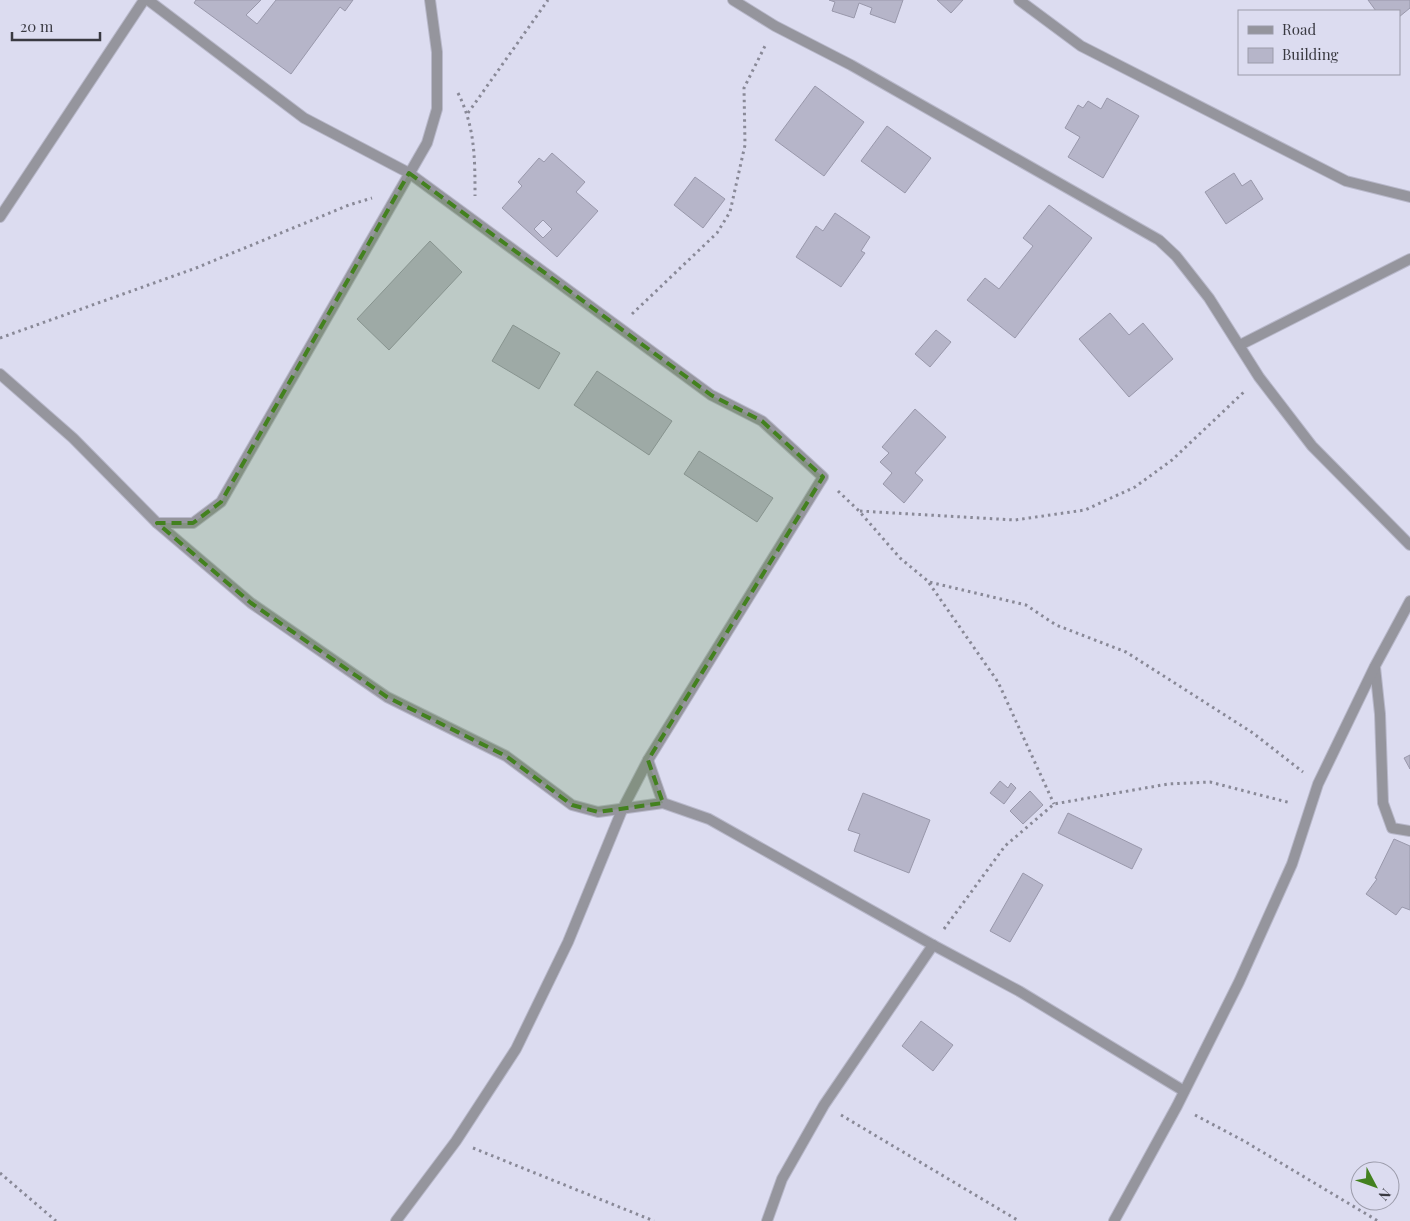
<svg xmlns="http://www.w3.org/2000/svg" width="1410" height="1221" viewBox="0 0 1410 1221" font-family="'Playfair Display',serif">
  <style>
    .building { fill: #b6b5c9; stroke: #9998ab; fill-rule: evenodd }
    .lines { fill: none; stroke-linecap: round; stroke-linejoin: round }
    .minor-casing { stroke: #b8b8ca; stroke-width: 12 }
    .path { stroke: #898997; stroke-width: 3; stroke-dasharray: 2.5 4; stroke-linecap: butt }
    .minor { stroke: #95959d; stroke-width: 10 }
    .marked { fill: #43811f; fill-opacity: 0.2; stroke: #43811f; stroke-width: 4; stroke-dasharray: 10 6; stroke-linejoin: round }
  </style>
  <rect width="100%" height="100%" fill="#dcdcf0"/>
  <g class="building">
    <path d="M 196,0 L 261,0 L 246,15 L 257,24 L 276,0 L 353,0 L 345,11 L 340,7 L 291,74 L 194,3 Z"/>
    <path d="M 829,0 L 903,0 L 895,23 L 870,14 L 872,8 L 859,3 L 854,18 L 832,11 L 835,2 Z"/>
    <path d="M 937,0 L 963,0 L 951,13 Z"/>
    <path d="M 1368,0 L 1410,0 L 1410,8 L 1399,17 L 1399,11 L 1376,11 Z"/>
    <path d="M 815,86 L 864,122 L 824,176 L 775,140 Z"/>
    <path d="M 1107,98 L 1139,116 L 1103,178 L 1068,157 L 1080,137 L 1065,128 L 1078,105 L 1083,108 L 1088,101 L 1101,109 Z"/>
    <path d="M 887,126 L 931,158 L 905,193 L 861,161 Z"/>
    <path d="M 552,153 L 585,182 L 576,192 L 598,211 L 557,257 L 502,208 L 522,186 L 518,182 L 539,158 L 544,162 ZM 543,220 L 552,229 L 543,238 L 534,229 Z"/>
    <path d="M 1234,173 L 1242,186 L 1251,180 L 1263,199 L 1226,224 L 1205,192 Z"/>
    <path d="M 695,177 L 725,199 L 703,228 L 674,205 Z"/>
    <path d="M 1049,205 L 1092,238 L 1015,338 L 967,300 L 985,278 L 999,289 L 1033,246 L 1023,238 Z"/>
    <path d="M 835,213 L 870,237 L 861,251 L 865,253 L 841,287 L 796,257 L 816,226 L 823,231 Z"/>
    <path d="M 430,241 L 462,272 L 389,350 L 357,319 Z"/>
    <path d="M 1110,313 L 1129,335 L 1143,323 L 1173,359 L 1129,397 L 1079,339 Z"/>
    <path d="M 513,325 L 560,353 L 539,389 L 492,361 Z"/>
    <path d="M 936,330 L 951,342 L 930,367 L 915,354 Z"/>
    <path d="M 597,371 L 672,421 L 649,455 L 574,405 Z"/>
    <path d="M 915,409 L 946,437 L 915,473 L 923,480 L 904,503 L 883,484 L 892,473 L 880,462 L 889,453 L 882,447 Z"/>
    <path d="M 699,451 L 773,498 L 757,522 L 684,474 Z"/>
    <path d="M 1410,755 L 1410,769 L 1404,758 Z"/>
    <path d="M 1000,781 L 1008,788 L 1011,783 L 1016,788 L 1004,804 L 990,793 Z"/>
    <path d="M 1030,791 L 1043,805 L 1023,824 L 1010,811 Z"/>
    <path d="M 863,793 L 930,820 L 909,873 L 854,851 L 860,834 L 848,830 Z"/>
    <path d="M 1068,813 L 1142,849 L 1132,869 L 1058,833 Z"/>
    <path d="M 1394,839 L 1410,846 L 1410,910 L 1402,907 L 1396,915 L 1366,894 L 1377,879 L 1375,878 Z"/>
    <path d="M 1023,873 L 1043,885 L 1010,942 L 990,931 Z"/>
    <path d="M 921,1021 L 953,1045 L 933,1071 L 902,1046 Z"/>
  </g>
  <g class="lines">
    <defs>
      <g id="minor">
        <path d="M 148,0 L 304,118 L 409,173 L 711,395 L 762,421 L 823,477 L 648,760 L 622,810 L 568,942 L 516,1049 L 456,1141 L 396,1221"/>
        <path d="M 733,0 L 775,26 L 851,65 L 1159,240 L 1176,256 L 1209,298 L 1259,377 L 1312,446 L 1410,545"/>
        <path d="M 1019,0 L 1081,46 L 1346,181 L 1410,197"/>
        <path d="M 0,217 L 144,0"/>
        <path d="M 1240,345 L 1410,259"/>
        <path d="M 0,374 L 73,438 L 157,523 L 251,603 L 387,697 L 506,756 L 572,805 L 598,812 L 663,803 L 709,819 L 933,945 L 1019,991 L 1184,1091"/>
        <path d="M 157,523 L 193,523 L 221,502 L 427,143 L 437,109 L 437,52 L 430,0"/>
        <path d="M 1375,667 L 1380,714 L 1383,803 L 1392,828 L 1410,831"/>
        <path d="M 648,760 L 663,803"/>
        <path d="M 767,1221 L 782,1179 L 824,1105 L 933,945"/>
        <path d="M 1114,1221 L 1177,1106 L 1239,982 L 1292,864 L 1318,784 L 1375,666 L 1410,601"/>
      </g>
    </defs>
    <use href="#minor" class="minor-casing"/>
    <g class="path">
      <path d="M 458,93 C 475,127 475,158 475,196"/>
      <path d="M 468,113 L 548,0"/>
      <path d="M 632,314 L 717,233 L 730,212 L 745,145 L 744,88 L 766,44"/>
      <path d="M 0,338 L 196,268 L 349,205 L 372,198"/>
      <path d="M 838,491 L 859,511 L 900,558 L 929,582 L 1026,605 L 1056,625 L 1126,652 L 1253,733 L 1303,772"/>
      <path d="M 860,511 L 1015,520 L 1085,510 L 1135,487 L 1172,460 L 1246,390"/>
      <path d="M 929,583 L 998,682 L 1054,804"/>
      <path d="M 944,929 L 1005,846 L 1054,804 L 1168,784 L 1210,782 L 1291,803"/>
      <path d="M 841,1115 L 1019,1221"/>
      <path d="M 1195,1115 L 1244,1141 L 1378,1221"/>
      <path d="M 473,1148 L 654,1221"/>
      <path d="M 0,1173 L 56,1221"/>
    </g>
    <use href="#minor" class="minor"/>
  </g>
  <path class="marked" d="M 409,173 L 711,395 L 762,421 L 823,477 L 648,760 L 663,803 L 598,812 L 572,805 L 506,756 L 387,697 L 251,603 L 157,523 L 193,523 L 221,502 Z"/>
  <rect x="1238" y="10" width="162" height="65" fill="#dcdcf0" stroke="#9b9baa"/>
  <rect x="1248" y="26" width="25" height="8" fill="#95959d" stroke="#9b9baa"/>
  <text x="1282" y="35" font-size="15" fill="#393941">Road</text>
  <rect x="1248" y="48" width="25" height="15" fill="#b6b5c9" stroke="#9b9baa"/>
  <text x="1282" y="60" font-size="15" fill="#393941">Building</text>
  <g transform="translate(1375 1186) rotate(131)"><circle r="24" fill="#dcdcf0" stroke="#9b9baa"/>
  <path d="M0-4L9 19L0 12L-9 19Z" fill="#43811f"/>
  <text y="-8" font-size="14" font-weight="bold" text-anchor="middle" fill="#393941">N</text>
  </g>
  <path d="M12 32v8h88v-8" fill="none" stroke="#393941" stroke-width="2.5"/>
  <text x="20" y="32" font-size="15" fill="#393941" stroke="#dcdcf0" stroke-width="4" paint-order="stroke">20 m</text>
</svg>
